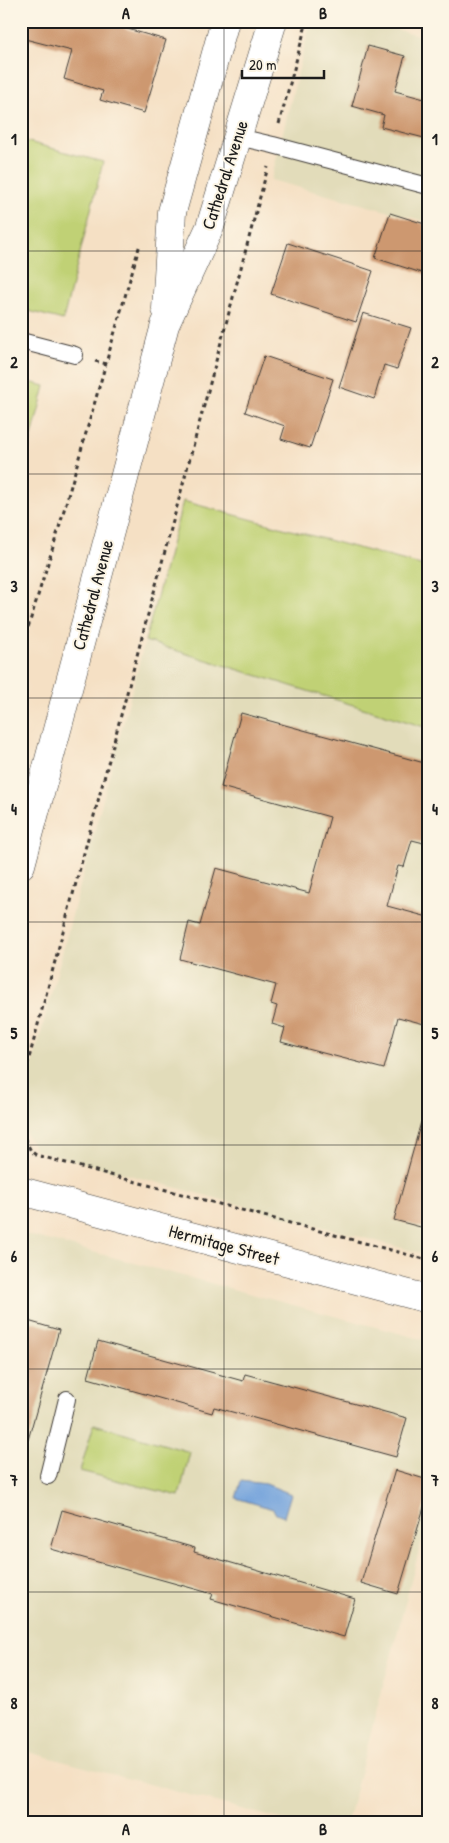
<svg xmlns="http://www.w3.org/2000/svg" width="449" height="1843" viewBox="0 0 449 1843" font-family="'Patrick Hand',sans-serif">
  <style>
    .built { fill: #e2dcba }
    .green { fill: #c0d174; stroke: #6e7648 }
    .water { fill: #72a2dc; stroke: #475f7c }
    .building { fill: #cd986f }
    .lines { fill: none; stroke-linecap: round; stroke-linejoin: round }
    .service-casing { stroke: #3d3935; stroke-width: 18 }
    .minor-casing { stroke: #3d3935; stroke-width: 29 }
    .primary-casing { stroke: #3d3935; stroke-width: 29 }
    .path { stroke: #3d3935; stroke-width: 3; stroke-dasharray: 4 4; stroke-linecap: butt }
    .service { stroke: #fff; stroke-width: 16 }
    .minor { stroke: #fff; stroke-width: 28 }
    .primary { stroke: #fff; stroke-width: 28 }
    .grid { fill: none; stroke: #1c1c1c; stroke-width: 1; stroke-opacity: 0.55 }
    .labels { text-anchor: middle; stroke-width: 4; stroke-linejoin: round; paint-order: stroke }
    .street-label { font-size: 18px; fill: #1c1c1c; stroke: #fcf5e5 }
    .neatline { fill: none; stroke: #1c1c1c; stroke-width: 2 }
    .grid-label { font-size: 16px; text-anchor: middle; font-weight: bold; fill: #1c1c1c }
  </style>
  <rect width="100%" height="100%" fill="#fcf5e5"/>
  <filter id="ink" filterUnits="userSpaceOnUse"><feTurbulence type="fractalNoise" baseFrequency=".02" numOctaves="2"/><feDisplacementMap in="SourceGraphic" scale="10" xChannelSelector="R" yChannelSelector="G"/><feConvolveMatrix kernelMatrix="1 2 1 2 8 2 1 2 1" color-interpolation-filters="sRGB"/></filter>
  <filter id="wash" filterUnits="userSpaceOnUse"><feTurbulence type="fractalNoise" baseFrequency=".0096" numOctaves="4" result="noise"/><feDisplacementMap in="SourceGraphic" scale="20" xChannelSelector="R" yChannelSelector="G"/><feGaussianBlur stdDeviation="1.12" result="paint"/><feColorMatrix in="noise" values="0 0 0 0 0 0 0 0 0 0 0 0 0 0 0 0 0 1.4 0 .05"/><feComposite in="paint" operator="in"/></filter>
  <g filter="url(#wash)">
    <rect width="100%" height="100%" fill="#f5e0c4"/>
    <g class="built">
      <path d="M 311,21 L 367,21 L 428,38 L 428,222 L 271,180 Z"/>
      <path d="M 145,641 L 428,728 L 428,1255 L 36,1150 L 21,1126 L 21,1108 Z"/>
      <path d="M 21,1233 L 428,1341 L 428,1517 L 347,1822 L 291,1822 L 21,1750 Z"/>
    </g>
    <g class="green">
      <path d="M 21,140 L 103,162 L 63,320 L 21,309 Z"/>
      <path d="M 21,380 L 45,386 L 21,479 Z"/>
      <path d="M 183,501 L 428,567 L 428,728 L 145,641 Z"/>
      <path d="M 94,1424 L 190,1452 L 179,1496 L 80,1471 Z"/>
    </g>
    <path class="water" d="M 241,1481 L 266,1484 L 291,1494 L 284,1517 L 276,1514 L 273,1509 L 236,1498 Z"/>
    <g id="blocks">
      <g class="building">
        <path d="M 21,21 L 119,21 L 117,26 L 166,40 L 144,113 L 100,100 L 103,91 L 64,79 L 72,51 L 21,38 Z"/>
        <path d="M 368,46 L 405,56 L 395,91 L 428,100 L 428,139 L 381,127 L 384,115 L 352,106 Z"/>
        <path d="M 390,213 L 428,225 L 428,275 L 375,258 Z"/>
        <path d="M 288,243 L 373,271 L 356,322 L 271,294 Z"/>
        <path d="M 363,313 L 411,328 L 397,369 L 384,365 L 374,399 L 339,387 Z"/>
        <path d="M 264,356 L 333,379 L 310,448 L 281,439 L 285,426 L 245,412 Z"/>
        <path d="M 241,713 L 428,764 L 428,844 L 412,840 L 404,867 L 398,866 L 387,906 L 428,917 L 428,1025 L 398,1017 L 384,1069 L 281,1042 L 285,1028 L 272,1024 L 277,1006 L 271,1004 L 276,985 L 180,959 L 189,922 L 200,925 L 216,868 L 309,893 L 330,817 L 221,787 Z"/>
        <path d="M 421,1122 L 428,1123 L 428,1229 L 394,1220 Z"/>
        <path d="M 21,1319 L 59,1330 L 28,1440 L 21,1439 Z"/>
        <path d="M 98,1341 L 243,1381 L 245,1374 L 407,1418 L 396,1457 L 214,1407 L 212,1413 L 88,1378 Z"/>
        <path d="M 395,1470 L 428,1480 L 428,1494 L 398,1594 L 361,1583 Z"/>
        <path d="M 62,1510 L 195,1548 L 194,1552 L 355,1599 L 344,1637 L 211,1599 L 213,1594 L 51,1549 Z"/>
      </g>
    </g>
  </g>
  <g filter="url(#ink)">
    <use href="#blocks" fill-opacity="0" stroke="#3d3935" stroke-width="1"/>
    <g class="lines">
      <defs>
        <g id="service">
          <path d="M 238,137 L 273,145 L 428,186"/>
          <path d="M 21,341 L 75,355"/>
          <path d="M 48,1476 L 67,1399"/>
        </g>
        <path id="minor" d="M 21,1191 L 428,1299"/>
        <g id="primary">
          <path d="M 166,309 L 172,212 L 225,21"/>
          <path d="M 21,865 L 165,325 L 210,227 L 273,21"/>
        </g>
      </defs>
      <use href="#service" class="service-casing"/>
      <use href="#minor" class="minor-casing"/>
      <use href="#primary" class="primary-casing"/>
      <g class="path">
        <path d="M 279,124 L 307,21"/>
        <path d="M 95,361 L 107,364"/>
        <path d="M 21,650 L 58,531 L 140,244"/>
        <path d="M 21,1088 L 268,167"/>
        <path d="M 21,1132 L 31,1151 L 36,1155 L 428,1260"/>
      </g>
      <use href="#service" class="service"/>
      <use href="#minor" class="minor"/>
      <use href="#primary" class="primary"/>
    </g>
  </g>
  <path class="grid" d="M 224,21 L 224,1822M 21,251 L 428,251M 21,474 L 428,474M 21,698 L 428,698M 21,922 L 428,922M 21,1145 L 428,1145M 21,1369 L 428,1369M 21,1592 L 428,1592"/>
  <g class="labels">
    <g class="street-label">
      <text transform="translate(225 175) rotate(-72)" y="6">Cathedral Avenue</text>
      <text transform="translate(93 595) rotate(-75)" y="6">Cathedral Avenue</text>
      <text transform="translate(224 1245) rotate(15)" y="6">Hermitage Street</text>
    </g>
  </g>
  <rect width="449" height="1843" fill="none" stroke="#fcf5e5" stroke-width="55"/>
  <path d="M242 70v8h82v-8" fill="none" stroke="#1c1c1c" stroke-width="2.5"/>
  <text x="249" y="70" font-size="15" fill="#1c1c1c" stroke="#fcf5e5" stroke-width="4" paint-order="stroke">20 m</text>
  <rect x="28" y="28" width="394" height="1788" class="neatline"/>
  <g class="grid-label">
    <text x="126" y="19">A</text>
    <text x="323" y="19">B</text>
    <text x="14" y="145">1</text>
    <text x="435" y="145">1</text>
    <text x="14" y="368">2</text>
    <text x="435" y="368">2</text>
    <text x="14" y="592">3</text>
    <text x="435" y="592">3</text>
    <text x="14" y="815">4</text>
    <text x="435" y="815">4</text>
    <text x="14" y="1039">5</text>
    <text x="435" y="1039">5</text>
    <text x="14" y="1262">6</text>
    <text x="435" y="1262">6</text>
    <text x="14" y="1486">7</text>
    <text x="435" y="1486">7</text>
    <text x="14" y="1709">8</text>
    <text x="435" y="1709">8</text>
    <text x="126" y="1835">A</text>
    <text x="323" y="1835">B</text>
  </g>
</svg>
